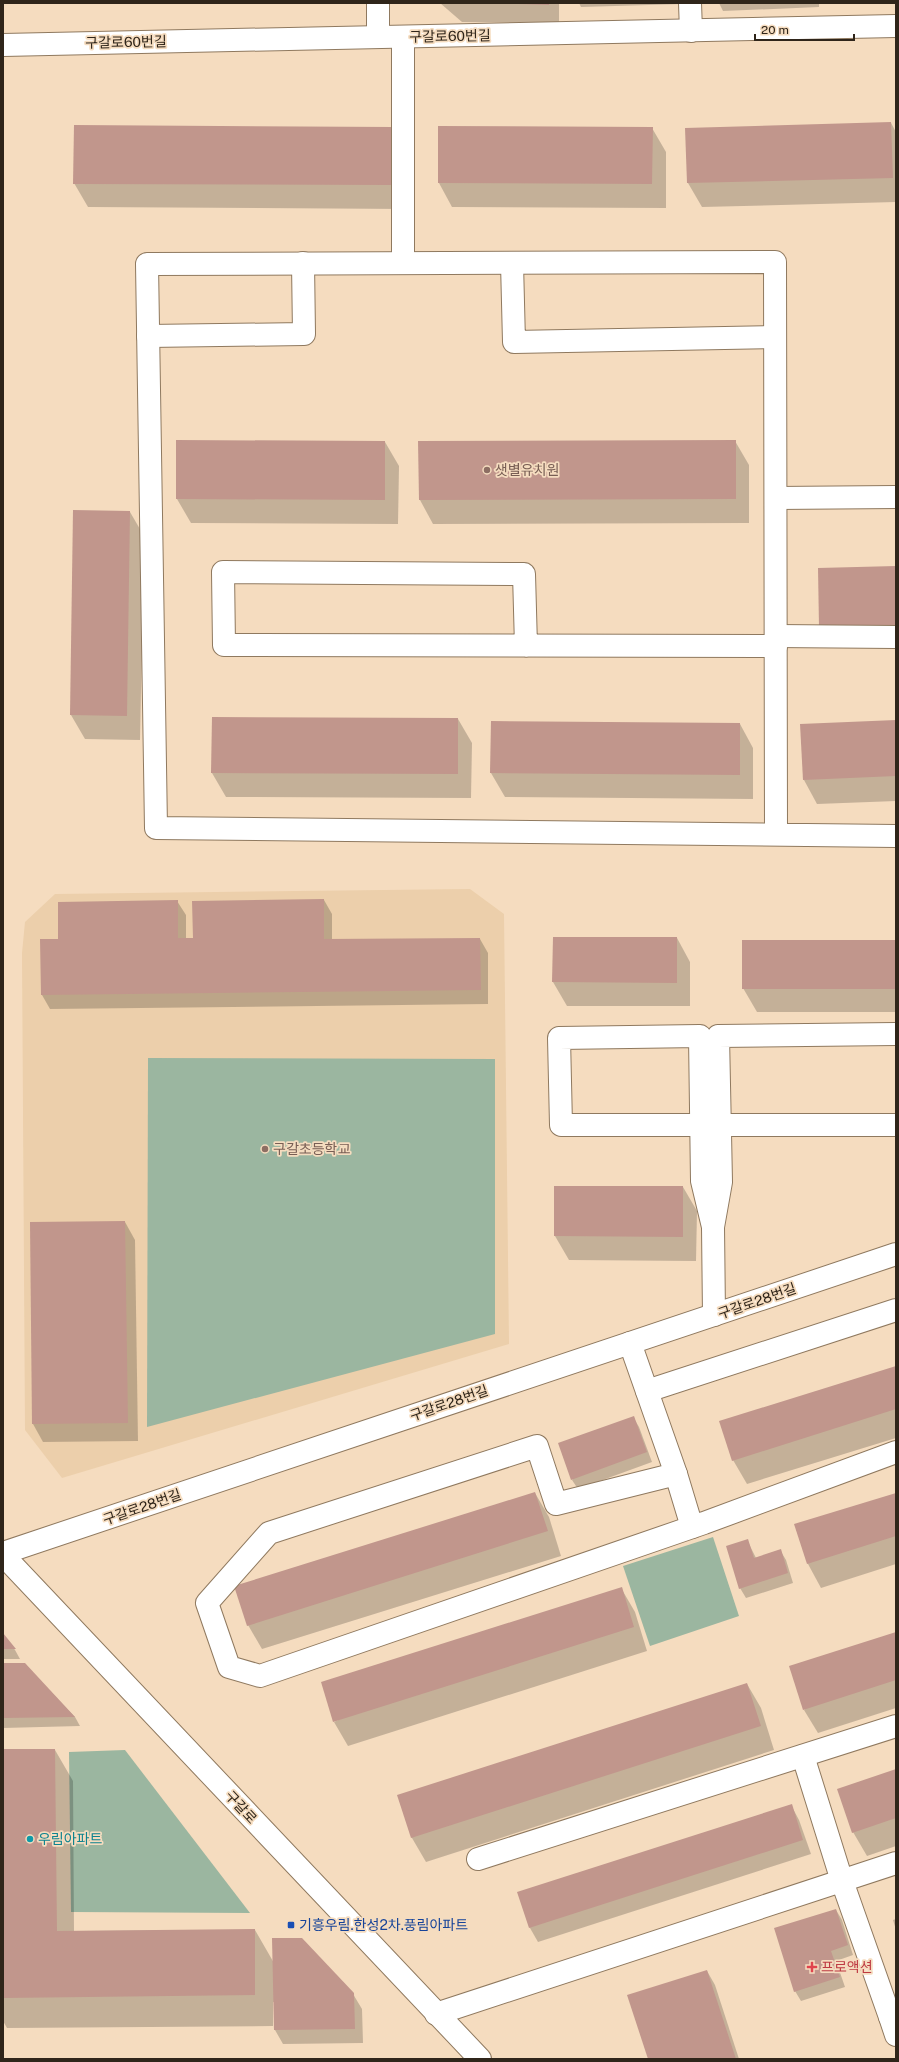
<svg xmlns="http://www.w3.org/2000/svg" width="899" height="2062" viewBox="0 0 899 2062" font-family="'Public Sans','Noto Sans KR',sans-serif">
  <style>
    .built { fill: #eccfab }
    .green { fill: #9bb6a0 }
    .shadow { fill: #0003 }
    .building { fill: #c1968c }
    .lines { fill: none; stroke-linecap: round; stroke-linejoin: round }
    .minor-casing { stroke: #8f795f; stroke-width: 24 }
    .minor { stroke: #fff; stroke-width: 22 }
    .education-dot { fill: #8d6e63; stroke: #f5dcbf; stroke-width: 1.5 }
    .culture-dot { fill: #0f9aa8; stroke: #f5dcbf; stroke-width: 1.5 }
    .transit-dot { fill: #1a4fb4; stroke: #f5dcbf; stroke-width: 1.5 }
    .health-dot { fill: #e0444e; stroke: #f5dcbf; stroke-width: 1.5 }
    .labels { text-anchor: middle; stroke-width: 3.5; stroke-linejoin: round; paint-order: stroke }
    .street-label { font-size: 14px; fill: #2f251a; stroke: #f5dcbf }
    .education-label { font-size: 14px; fill: #785e54; stroke: #f5dcbf; text-anchor: start }
    .culture-label { font-size: 14px; fill: #0d838f; stroke: #f5dcbf; text-anchor: start }
    .transit-label { font-size: 14px; fill: #164399; stroke: #f5dcbf; text-anchor: start }
    .health-label { font-size: 14px; fill: #be3a42; stroke: #f5dcbf; text-anchor: start }
  </style>
  <rect width="100%" height="100%" fill="#f5dcbf"/>
  <path class="built" d="M 470,889 L 504,914 L 509,1344 L 62,1478 L 25,1430 L 22,953 L 25,922 L 55,894 Z"/>
  <g class="green">
    <path d="M 148,1058 L 495,1059 L 495,1334 L 147,1427 Z"/>
    <path d="M 713,1537 L 739,1616 L 650,1646 L 623,1566 Z"/>
    <path d="M 125,1750 L 250,1913 L 71,1912 L 69,1752 Z"/>
  </g>
  <g class="shadow">
    <path d="M 440,3 L 559,3 L 559,23 L 462,22 Z"/>
    <path d="M 579,3 L 683,3 L 683,4 L 581,7 Z"/>
    <path d="M 719,3 L 819,3 L 819,7 L 723,11 Z"/>
    <path d="M 891,123 L 896,132 L 896,202 L 702,207 L 688,183 L 686,129 Z"/>
    <path d="M 439,127 L 652,128 L 666,152 L 666,208 L 452,207 L 439,183 Z"/>
    <path d="M 393,128 L 407,209 L 88,207 L 74,183 Z"/>
    <path d="M 177,441 L 385,442 L 399,466 L 398,524 L 191,523 L 177,499 Z"/>
    <path d="M 735,441 L 749,465 L 749,523 L 433,524 L 420,500 Z"/>
    <path d="M 74,511 L 130,512 L 144,536 L 140,740 L 85,739 L 71,715 Z"/>
    <path d="M 896,567 L 896,644 L 830,645 Z"/>
    <path d="M 213,718 L 458,719 L 472,743 L 471,798 L 226,797 L 212,773 Z"/>
    <path d="M 896,721 L 896,801 L 817,804 L 804,780 Z"/>
    <path d="M 740,724 L 753,748 L 753,799 L 505,797 L 491,773 Z"/>
    <path d="M 324,900 L 332,914 L 332,940 L 480,939 L 488,953 L 488,1004 L 50,1009 L 42,995 L 59,940 L 177,901 L 186,915 L 186,939 L 194,939 Z"/>
    <path d="M 677,938 L 690,962 L 690,1006 L 567,1006 L 553,982 Z"/>
    <path d="M 896,941 L 896,1012 L 757,1012 L 743,988 Z"/>
    <path d="M 555,1187 L 683,1187 L 697,1211 L 696,1261 L 569,1260 L 555,1236 Z"/>
    <path d="M 125,1222 L 135,1240 L 138,1441 L 43,1442 L 33,1424 Z"/>
    <path d="M 896,1367 L 896,1438 L 747,1484 L 733,1460 Z"/>
    <path d="M 633,1417 L 639,1427 L 652,1462 L 578,1489 L 572,1480 Z"/>
    <path d="M 535,1493 L 549,1517 L 561,1556 L 262,1649 L 248,1625 Z"/>
    <path d="M 896,1494 L 896,1564 L 821,1588 L 808,1564 L 795,1525 Z"/>
    <path d="M 747,1540 L 756,1558 L 780,1550 L 786,1560 L 793,1583 L 746,1598 L 740,1588 Z"/>
    <path d="M 621,1588 L 635,1612 L 647,1651 L 348,1746 L 334,1722 Z"/>
    <path d="M 896,1633 L 896,1708 L 818,1733 L 804,1710 Z"/>
    <path d="M 3,1634 L 15,1650 L 20,1659 L 3,1659 Z"/>
    <path d="M 3,1664 L 24,1664 L 75,1717 L 80,1726 L 3,1728 Z"/>
    <path d="M 747,1684 L 761,1708 L 774,1750 L 426,1862 L 412,1838 L 398,1796 Z"/>
    <path d="M 3,1750 L 55,1750 L 73,1781 L 74,1931 L 255,1930 L 274,1963 L 353,1994 L 362,2009 L 363,2043 L 283,2044 L 275,2030 L 274,2002 L 273,2002 L 273,2026 L 7,2028 L 3,2021 Z"/>
    <path d="M 896,1771 L 896,1846 L 867,1856 L 853,1832 Z"/>
    <path d="M 791,1805 L 799,1820 L 811,1854 L 538,1942 L 530,1928 L 519,1893 Z"/>
    <path d="M 836,1910 L 842,1920 L 853,1955 L 836,1961 L 845,1987 L 801,2001 L 795,1991 Z"/>
    <path d="M 896,1919 L 896,1930 L 893,1920 Z"/>
    <path d="M 707,1971 L 715,1985 L 739,2059 L 649,2059 Z"/>
  </g>
  <g class="building">
    <path d="M 519,3 L 549,3 L 549,5 L 519,4 Z"/>
    <path d="M 891,122 L 893,178 L 687,183 L 685,128 Z"/>
    <path d="M 74,125 L 394,127 L 393,185 L 73,184 Z"/>
    <path d="M 438,126 L 653,127 L 652,184 L 438,183 Z"/>
    <path d="M 176,440 L 385,441 L 385,500 L 176,499 Z"/>
    <path d="M 736,440 L 736,499 L 419,500 L 418,441 Z"/>
    <path d="M 73,510 L 130,511 L 127,716 L 70,715 Z"/>
    <path d="M 896,566 L 896,625 L 819,627 L 818,568 Z"/>
    <path d="M 212,717 L 458,718 L 458,774 L 211,773 Z"/>
    <path d="M 896,720 L 896,776 L 803,780 L 800,724 Z"/>
    <path d="M 491,721 L 740,723 L 740,775 L 490,773 Z"/>
    <path d="M 324,899 L 324,939 L 480,938 L 481,990 L 41,995 L 40,939 L 58,939 L 58,902 L 178,900 L 178,938 L 193,938 L 192,901 Z"/>
    <path d="M 553,937 L 677,937 L 677,983 L 552,982 Z"/>
    <rect x="742" y="940" width="154" height="49"/>
    <path d="M 554,1186 L 683,1186 L 683,1237 L 554,1236 Z"/>
    <path d="M 125,1221 L 128,1423 L 32,1424 L 30,1222 Z"/>
    <path d="M 896,1366 L 896,1409 L 732,1461 L 719,1421 Z"/>
    <path d="M 634,1416 L 647,1452 L 571,1480 L 558,1443 Z"/>
    <path d="M 535,1492 L 548,1531 L 247,1626 L 234,1586 Z"/>
    <path d="M 896,1493 L 896,1536 L 807,1564 L 794,1524 Z"/>
    <path d="M 748,1539 L 754,1558 L 781,1549 L 788,1573 L 739,1589 L 726,1546 Z"/>
    <path d="M 622,1587 L 634,1627 L 333,1722 L 321,1682 Z"/>
    <path d="M 896,1632 L 896,1680 L 803,1710 L 789,1666 Z"/>
    <path d="M 3,1633 L 16,1649 L 3,1649 Z"/>
    <path d="M 3,1663 L 25,1663 L 75,1717 L 3,1718 Z"/>
    <path d="M 747,1683 L 761,1726 L 411,1838 L 397,1795 Z"/>
    <path d="M 3,1749 L 55,1749 L 57,1931 L 255,1929 L 255,1995 L 3,1998 Z"/>
    <path d="M 896,1769 L 896,1818 L 852,1833 L 837,1789 Z"/>
    <path d="M 792,1804 L 803,1840 L 529,1928 L 517,1892 Z"/>
    <path d="M 836,1909 L 848,1945 L 831,1951 L 840,1977 L 794,1992 L 774,1928 Z"/>
    <path d="M 272,1938 L 302,1938 L 354,1993 L 355,2029 L 274,2030 Z"/>
    <path d="M 707,1970 L 736,2059 L 648,2059 L 627,1995 Z"/>
  </g>
  <g class="lines">
    <defs>
      <g id="minor">
        <path d="M 378,3 L 378,37"/>
        <path d="M 690,3 L 691,31"/>
        <path d="M 3,45 L 896,26"/>
        <path d="M 403,263 L 403,37"/>
        <path d="M 512,263 L 514,342 L 775,337"/>
        <path d="M 148,336 L 304,334 L 303,263"/>
        <path d="M 776,498 L 896,497"/>
        <path d="M 776,636 L 896,637"/>
        <path d="M 526,646 L 524,574 L 223,572 L 224,645 L 776,646"/>
        <path d="M 776,834 L 775,262 L 147,264 L 156,828 L 896,836"/>
        <path d="M 701,1125 L 561,1125 L 559,1038 L 700,1036 L 702,1181 L 713,1227 L 721,1182 L 718,1036 L 896,1034"/>
        <path d="M 720,1125 L 896,1125"/>
        <path d="M 713,1227 L 714,1315"/>
        <path d="M 630,1343 L 676,1474 L 556,1504 L 537,1446 L 269,1533 L 207,1603 L 229,1667 L 260,1676 L 704,1523 L 896,1452"/>
        <path d="M 647,1391 L 896,1310"/>
        <path d="M 676,1474 L 692,1527"/>
        <path d="M 3,1553 L 896,1254"/>
        <path d="M 3,1555 L 480,2059"/>
        <path d="M 803,1756 L 842,1881 L 890,2017 L 896,2015"/>
        <path d="M 478,1859 L 896,1726"/>
        <path d="M 436,2014 L 896,1863"/>
        <path d="M 890,2017 L 896,2035"/>
      </g>
    </defs>
    <use href="#minor" class="minor-casing"/>
    <use href="#minor" class="minor"/>
  </g>
  <g class="education-dot">
    <circle cx="487" cy="470" r="4"/>
    <circle cx="265" cy="1149" r="4"/>
  </g>
  <circle class="culture-dot" cx="30" cy="1839" r="4"/>
  <rect class="transit-dot" x="287" y="1921" width="8" height="8" rx="2"/>
  <path class="health-dot" d="M810 1961h4v4h4v4h-4v4h-4v-4h-4v-4h4z"/>
  <g class="labels">
    <g class="street-label">
      <text transform="translate(450 36) rotate(-1)" y="5">구갈로60번길</text>
      <text transform="translate(126 42) rotate(-1)" y="5">구갈로60번길</text>
      <text transform="translate(757 1301) rotate(-19)" y="5">구갈로28번길</text>
      <text transform="translate(449 1403) rotate(-19)" y="5">구갈로28번길</text>
      <text transform="translate(142 1507) rotate(-19)" y="5">구갈로28번길</text>
      <text transform="translate(241 1807) rotate(47)" y="5">구갈로</text>
    </g>
    <g class="education-label">
      <text x="495" y="475">샛별유치원</text>
      <text x="273" y="1154">구갈초등학교</text>
    </g>
    <g class="culture-label">
      <text x="38" y="1844">우림아파트</text>
    </g>
    <g class="transit-label">
      <text x="299" y="1930">기흥우림.한성2차.풍림아파트</text>
    </g>
    <g class="health-label">
      <text x="821" y="1972">프로액션</text>
    </g>
  </g>
  <rect width="899" height="2062" fill="none" stroke="#2f251a" stroke-width="8"/>
  <path d="M755 34v6h99v-6" fill="none" stroke="#2f251a" stroke-width="2"/>
  <text x="761" y="34" font-size="12" fill="#2f251a" stroke="#f5dcbf" stroke-width="3" paint-order="stroke">20 m</text>
</svg>
